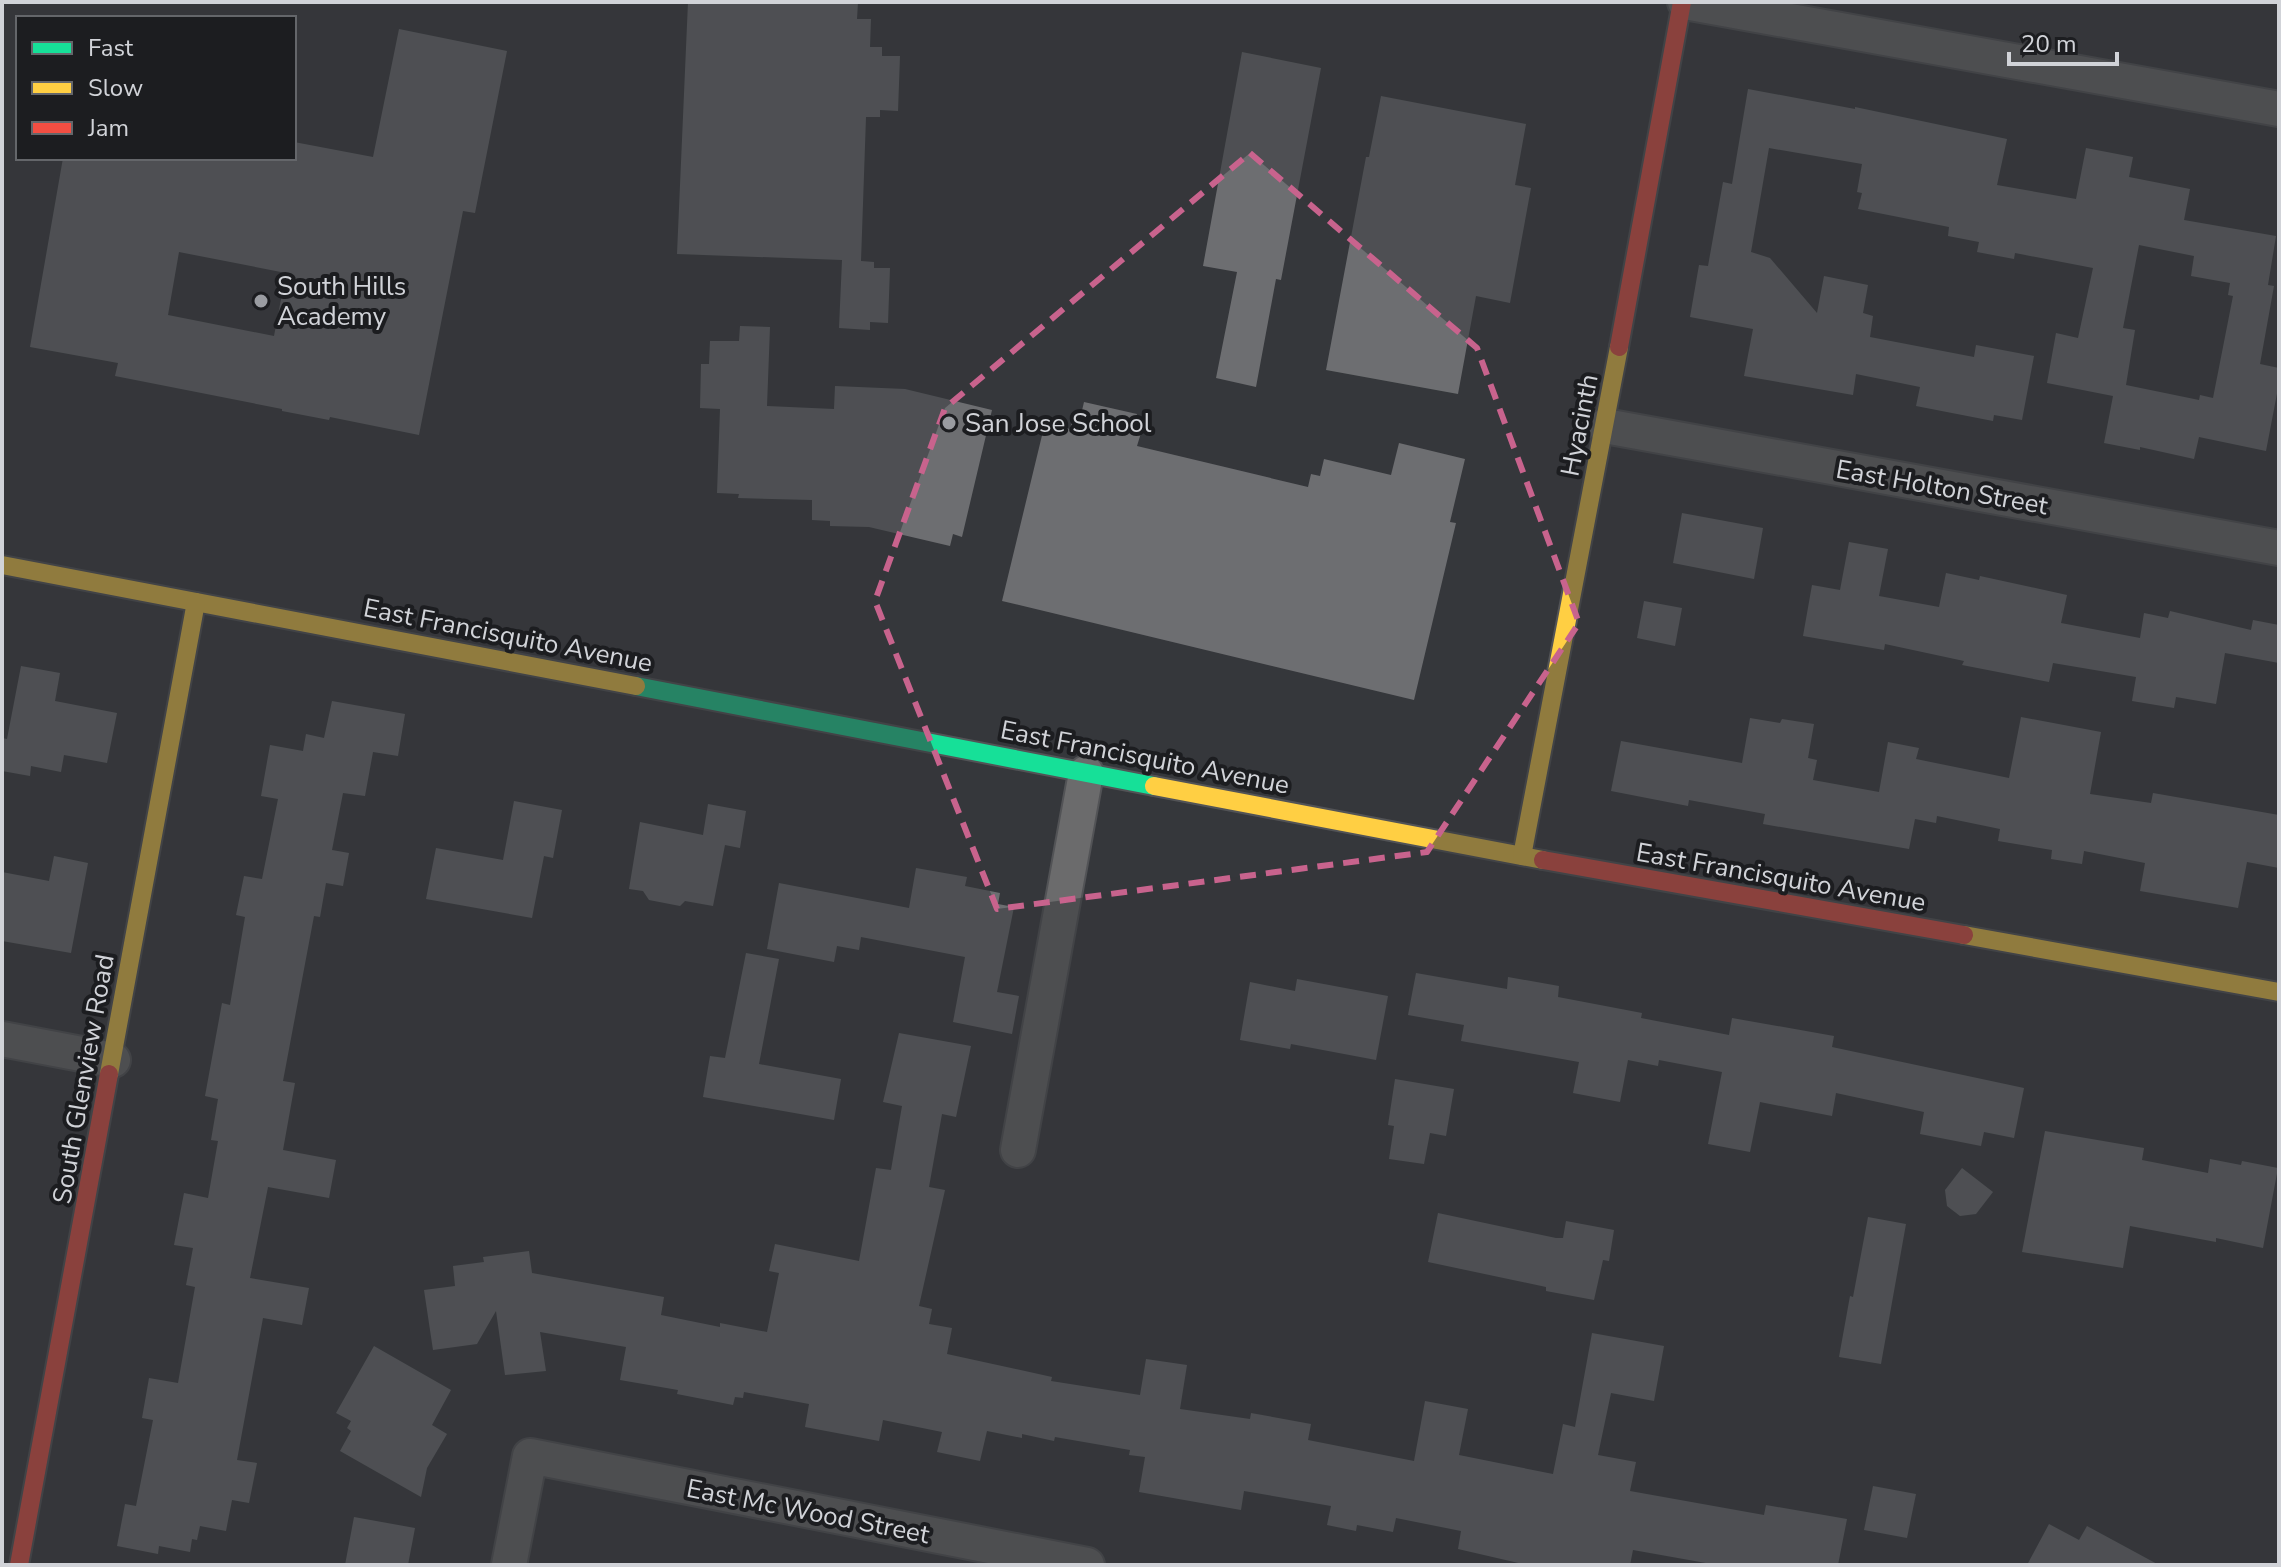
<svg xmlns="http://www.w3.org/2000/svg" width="2281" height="1567" viewBox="0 0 2281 1567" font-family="'Nunito Sans',sans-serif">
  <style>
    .building { fill: #6d6e71; fill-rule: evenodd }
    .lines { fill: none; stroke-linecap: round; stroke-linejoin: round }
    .street-casing { stroke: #525356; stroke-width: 38 }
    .fast-casing { stroke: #525356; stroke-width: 22 }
    .slow-casing { stroke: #525356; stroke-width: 22 }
    .jam-casing { stroke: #525356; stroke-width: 22 }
    .street { stroke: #6b6b6c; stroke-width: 34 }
    .fast { stroke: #16e098; stroke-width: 18 }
    .slow { stroke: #ffcf43; stroke-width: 18 }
    .jam { stroke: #f24e42; stroke-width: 18 }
    .marked { fill: none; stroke: #c8638d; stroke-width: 6; stroke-dasharray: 16 10; stroke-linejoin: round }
    .poi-dot { fill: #9a9ca1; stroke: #1c1d20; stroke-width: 3 }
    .labels { text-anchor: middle; stroke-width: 8; stroke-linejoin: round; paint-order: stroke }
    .poi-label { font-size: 26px; fill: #d1d3d8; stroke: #1c1d20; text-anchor: start }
    .street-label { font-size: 26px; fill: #d1d3d8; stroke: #1c1d20 }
  </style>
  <rect width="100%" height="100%" fill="#35373b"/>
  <g class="building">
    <path d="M 688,2 L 858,2 L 857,19 L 871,19 L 870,47 L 882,47 L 882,56 L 900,56 L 898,111 L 880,110 L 880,117 L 866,117 L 861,261 L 874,262 L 874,268 L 890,268 L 888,323 L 870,322 L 870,330 L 839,328 L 842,260 L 677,254 Z"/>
    <path d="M 399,29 L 507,51 L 475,213 L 463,211 L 419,435 L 330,417 L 329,420 L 282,411 L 282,409 L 115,376 L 118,363 L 30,347 L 63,158 L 294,158 L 294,142 L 373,157 ZM 179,252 L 286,273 L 274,336 L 168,315 Z"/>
    <path d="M 1242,52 L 1321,68 L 1281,280 L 1276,279 L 1256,387 L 1216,378 L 1237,272 L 1203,266 Z"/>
    <path d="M 1748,89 L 1855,109 L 1855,107 L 2007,139 L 1997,185 L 2076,199 L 2086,148 L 2133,157 L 2129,177 L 2190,189 L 2184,220 L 2276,236 L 2268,285 L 2274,286 L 2260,364 L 2279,368 L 2279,383 L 2266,451 L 2199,437 L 2194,459 L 2140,447 L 2140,450 L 2104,443 L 2113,396 L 2047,383 L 2056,333 L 2078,338 L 2093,268 L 2015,253 L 2014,259 L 1977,252 L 1979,242 L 1948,236 L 1949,227 L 1858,209 L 1862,193 L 1857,192 L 1862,164 L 1769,148 L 1751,252 L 1770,258 L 1817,313 L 1824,276 L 1868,285 L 1863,313 L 1873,316 L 1870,337 L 1974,357 L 1976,345 L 2034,356 L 2022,420 L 1994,415 L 1993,421 L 1916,406 L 1920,387 L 1856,374 L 1853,395 L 1744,376 L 1753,329 L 1690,317 L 1699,265 L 1708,266 L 1723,182 L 1732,184 ZM 2139,245 L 2194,256 L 2191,276 L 2230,283 L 2228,295 L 2233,296 L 2213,398 L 2200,395 L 2199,400 L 2126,385 L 2135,330 L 2123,328 Z"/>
    <path d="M 1381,96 L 1526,124 L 1515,185 L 1531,188 L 1510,303 L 1476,296 L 1458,394 L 1326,370 L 1366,157 L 1369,157 Z"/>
    <path d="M 740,326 L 770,327 L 767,406 L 834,409 L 835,386 L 905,389 L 992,410 L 962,537 L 953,534 L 950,546 L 869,527 L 830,526 L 830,521 L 812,520 L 812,500 L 738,498 L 739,494 L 717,493 L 720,409 L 700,408 L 701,364 L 709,364 L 710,341 L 739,341 Z"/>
    <path d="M 1084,402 L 1137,414 L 1133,431 L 1141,433 L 1137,446 L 1308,487 L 1311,474 L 1320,476 L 1324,459 L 1391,475 L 1399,443 L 1465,459 L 1450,522 L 1456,523 L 1414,700 L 1002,601 L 1045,423 L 1070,429 L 1073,417 L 1080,419 Z"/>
    <path d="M 1682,513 L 1763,528 L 1754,579 L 1673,563 Z"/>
    <path d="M 1849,542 L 1888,549 L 1879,596 L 1939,607 L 1946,573 L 1979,580 L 1980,576 L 2067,595 L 2061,623 L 2140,638 L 2144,613 L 2168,618 L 2170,611 L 2251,630 L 2253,620 L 2279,625 L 2279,663 L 2225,653 L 2216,704 L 2176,697 L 2174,708 L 2132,701 L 2136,677 L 2053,663 L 2049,682 L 1962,665 L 1964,661 L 1885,644 L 1884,650 L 1803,636 L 1812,585 L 1840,590 Z"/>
    <path d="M 1644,601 L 1682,608 L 1675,646 L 1637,638 Z"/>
    <path d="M 21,666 L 60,673 L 55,701 L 117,713 L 107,763 L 64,755 L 61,772 L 31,766 L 30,776 L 2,771 L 2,738 L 7,739 Z"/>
    <path d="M 332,701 L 405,714 L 398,756 L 373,752 L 365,796 L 343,793 L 332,850 L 349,853 L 343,886 L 326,883 L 320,917 L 314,916 L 283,1081 L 295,1083 L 283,1150 L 336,1160 L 329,1198 L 268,1187 L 250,1278 L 309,1288 L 302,1325 L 263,1318 L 237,1460 L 257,1463 L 249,1503 L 232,1500 L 226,1531 L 200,1526 L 197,1540 L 192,1539 L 190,1552 L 159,1546 L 158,1554 L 117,1546 L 125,1504 L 136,1506 L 153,1420 L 142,1418 L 149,1378 L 178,1383 L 195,1287 L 186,1285 L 193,1248 L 174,1245 L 184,1193 L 208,1198 L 218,1141 L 211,1140 L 218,1099 L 205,1096 L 222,1003 L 230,1005 L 245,917 L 236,915 L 244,876 L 262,879 L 278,799 L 261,796 L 270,745 L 303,751 L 306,734 L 324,738 Z"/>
    <path d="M 2021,717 L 2101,732 L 2090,794 L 2151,803 L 2153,793 L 2279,815 L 2279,868 L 2247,862 L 2238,908 L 2140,891 L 2145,863 L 2084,851 L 2082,864 L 2051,859 L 2052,850 L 1998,841 L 2000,829 L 1937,816 L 1936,823 L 1915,819 L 1909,849 L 1763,824 L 1765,814 L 1689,800 L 1688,806 L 1611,791 L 1621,741 L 1742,763 L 1750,718 L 1780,723 L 1782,719 L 1814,724 L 1808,758 L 1817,760 L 1813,780 L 1879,792 L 1888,742 L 1919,748 L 1916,759 L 2009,778 Z"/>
    <path d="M 514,801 L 562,810 L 553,858 L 544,856 L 532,918 L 426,899 L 436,848 L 503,860 Z"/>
    <path d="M 708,804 L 746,811 L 740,848 L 725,845 L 713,906 L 685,901 L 680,906 L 649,900 L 643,891 L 629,889 L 640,822 L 703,835 Z"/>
    <path d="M 54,856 L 88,863 L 71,953 L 2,941 L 2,872 L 49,881 Z"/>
    <path d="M 916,868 L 967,877 L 965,886 L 1000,893 L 998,904 L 1014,907 L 997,992 L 1019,996 L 1012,1034 L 953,1022 L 965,957 L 861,937 L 859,950 L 837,946 L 834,962 L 767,949 L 779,883 L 909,908 Z"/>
    <path d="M 746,953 L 779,959 L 759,1064 L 841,1079 L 834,1120 L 703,1097 L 710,1056 L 725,1058 Z"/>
    <path d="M 1416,973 L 1507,989 L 1508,977 L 1559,986 L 1558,997 L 1642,1013 L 1641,1018 L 1729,1035 L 1732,1018 L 1834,1036 L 1832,1047 L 2024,1088 L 2014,1138 L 1984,1132 L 1981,1146 L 1920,1134 L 1924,1112 L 1836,1093 L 1832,1116 L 1760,1102 L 1750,1152 L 1708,1144 L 1722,1072 L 1659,1060 L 1658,1066 L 1628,1060 L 1620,1102 L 1573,1093 L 1579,1062 L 1461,1041 L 1464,1025 L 1408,1015 Z"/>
    <path d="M 1297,979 L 1388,996 L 1376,1060 L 1291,1044 L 1290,1049 L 1240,1040 L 1250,982 L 1295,991 Z"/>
    <path d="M 899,1033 L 971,1046 L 956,1117 L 942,1114 L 929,1187 L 945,1190 L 919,1306 L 932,1309 L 929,1324 L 952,1328 L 947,1354 L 1052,1377 L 1051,1381 L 1140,1395 L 1146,1359 L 1187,1365 L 1180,1409 L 1250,1419 L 1251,1413 L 1311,1424 L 1308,1440 L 1414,1461 L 1425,1401 L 1468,1409 L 1459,1455 L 1553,1474 L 1563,1424 L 1575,1427 L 1592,1333 L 1664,1346 L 1654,1401 L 1611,1393 L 1598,1455 L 1636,1462 L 1630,1491 L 1764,1515 L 1766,1505 L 1847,1519 L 1838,1565 L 1717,1565 L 1633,1550 L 1630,1565 L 1527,1565 L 1458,1549 L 1461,1531 L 1396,1518 L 1393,1532 L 1357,1525 L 1356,1531 L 1327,1525 L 1331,1506 L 1244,1491 L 1241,1510 L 1139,1492 L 1145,1457 L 1129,1455 L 1130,1450 L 1055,1437 L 1054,1441 L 1022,1434 L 1022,1438 L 987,1431 L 980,1461 L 937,1452 L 942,1432 L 883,1420 L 879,1441 L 805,1427 L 809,1404 L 744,1392 L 743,1398 L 735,1397 L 733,1405 L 677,1394 L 678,1390 L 620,1380 L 626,1347 L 540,1332 L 546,1371 L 505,1375 L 496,1311 L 477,1344 L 433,1350 L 424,1290 L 455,1286 L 453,1266 L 484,1262 L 483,1257 L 529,1251 L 532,1273 L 664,1297 L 661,1315 L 720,1327 L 720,1323 L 767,1332 L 779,1273 L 769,1271 L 775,1244 L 859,1261 L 876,1168 L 891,1170 L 902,1106 L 883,1102 Z"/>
    <path d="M 1395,1079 L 1454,1089 L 1446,1136 L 1430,1133 L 1424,1164 L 1389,1159 L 1394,1126 L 1388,1125 Z"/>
    <path d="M 2045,1131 L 2144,1148 L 2142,1160 L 2208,1173 L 2210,1159 L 2241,1165 L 2242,1161 L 2278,1168 L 2263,1248 L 2216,1238 L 2216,1242 L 2130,1226 L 2123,1268 L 2022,1252 Z"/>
    <path d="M 1962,1168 L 1993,1192 L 1976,1214 L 1960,1216 L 1947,1206 L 1945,1190 Z"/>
    <path d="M 1438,1213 L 1556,1238 L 1563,1238 L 1566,1221 L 1614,1230 L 1609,1261 L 1603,1260 L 1594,1300 L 1546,1291 L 1546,1287 L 1428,1262 Z"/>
    <path d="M 1868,1217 L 1906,1224 L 1881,1364 L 1839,1357 L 1850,1296 L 1853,1297 Z"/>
    <path d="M 374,1346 L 451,1390 L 432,1425 L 447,1434 L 427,1468 L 421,1497 L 340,1451 L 351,1431 L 347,1428 L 351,1421 L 336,1413 Z"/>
    <path d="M 1873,1486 L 1916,1494 L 1907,1538 L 1864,1530 Z"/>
    <path d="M 354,1517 L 415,1528 L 408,1565 L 345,1565 Z"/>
    <path d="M 2049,1524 L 2079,1540 L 2087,1526 L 2159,1565 L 2027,1565 Z"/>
  </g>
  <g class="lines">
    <defs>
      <g id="street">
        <path d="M 1685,2 L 2279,109"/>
        <path d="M 1605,426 L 2279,548"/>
        <path d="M 2,1039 L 113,1060"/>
        <path d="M 1018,1150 L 1086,773"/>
        <path d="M 509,1565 L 530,1456 L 1087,1565"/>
      </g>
      <path id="fast" d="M 636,686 L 1154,786"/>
      <g id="slow">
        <path d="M 2,565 L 636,686"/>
        <path d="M 1154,786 L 1543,860"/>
        <path d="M 1522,856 L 1619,347"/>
        <path d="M 1964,935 L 2279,992"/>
        <path d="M 109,1074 L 196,602"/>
      </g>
      <g id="jam">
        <path d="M 1619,347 L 1682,2"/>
        <path d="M 1543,860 L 1964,935"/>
        <path d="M 19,1565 L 109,1074"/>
      </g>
    </defs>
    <use href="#street" class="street-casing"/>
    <use href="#fast" class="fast-casing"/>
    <use href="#slow" class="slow-casing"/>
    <use href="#jam" class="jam-casing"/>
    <use href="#street" class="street"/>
    <use href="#fast" class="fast"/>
    <use href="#slow" class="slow"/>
    <use href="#jam" class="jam"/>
  </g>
  <path d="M0 0H2281V1567H0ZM 1250,153 L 1477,348 L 1579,623 L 1427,852 L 997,909 L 875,601 L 945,408 Z" fill="#35373b" fill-opacity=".55" fill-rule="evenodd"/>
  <path class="marked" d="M 1250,153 L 1477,348 L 1579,623 L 1427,852 L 997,909 L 875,601 L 945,408 Z"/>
  <g class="poi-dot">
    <circle cx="261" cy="301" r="8"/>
    <circle cx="949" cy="423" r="8"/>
  </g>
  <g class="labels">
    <g class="poi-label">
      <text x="277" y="295">South Hills<tspan x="277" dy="30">Academy</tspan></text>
      <text x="965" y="432">San Jose School</text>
    </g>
    <g class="street-label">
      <text transform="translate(1579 425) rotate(-79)" y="9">Hyacinth</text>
      <text transform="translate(1942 487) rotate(10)" y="9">East Holton Street</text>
      <text transform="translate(508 635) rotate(11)" y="9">East Francisquito Avenue</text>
      <text transform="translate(1145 757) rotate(11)" y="9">East Francisquito Avenue</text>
      <text transform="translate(1781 877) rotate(10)" y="9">East Francisquito Avenue</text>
      <text transform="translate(83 1079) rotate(-80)" y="9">South Glenview Road</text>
      <text transform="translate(808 1511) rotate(11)" y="9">East Mc Wood Street</text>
    </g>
  </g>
  <rect width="2281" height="1567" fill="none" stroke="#d1d3d8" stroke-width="8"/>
  <rect x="16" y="16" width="280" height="144" fill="#1c1d20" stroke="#64666a" stroke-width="2"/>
  <rect x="32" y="42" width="40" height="12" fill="#16e098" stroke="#64666a" stroke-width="2"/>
  <text x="88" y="56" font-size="24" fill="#d1d3d8">Fast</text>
  <rect x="32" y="82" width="40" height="12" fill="#ffcf43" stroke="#64666a" stroke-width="2"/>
  <text x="88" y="96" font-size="24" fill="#d1d3d8">Slow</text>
  <rect x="32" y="122" width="40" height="12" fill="#f24e42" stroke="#64666a" stroke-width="2"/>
  <text x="88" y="136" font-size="24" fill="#d1d3d8">Jam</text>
  <path d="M2009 52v12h108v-12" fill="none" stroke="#d1d3d8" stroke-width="4"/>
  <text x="2021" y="52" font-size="24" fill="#d1d3d8" stroke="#1c1d20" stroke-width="6" paint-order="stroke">20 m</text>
</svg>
